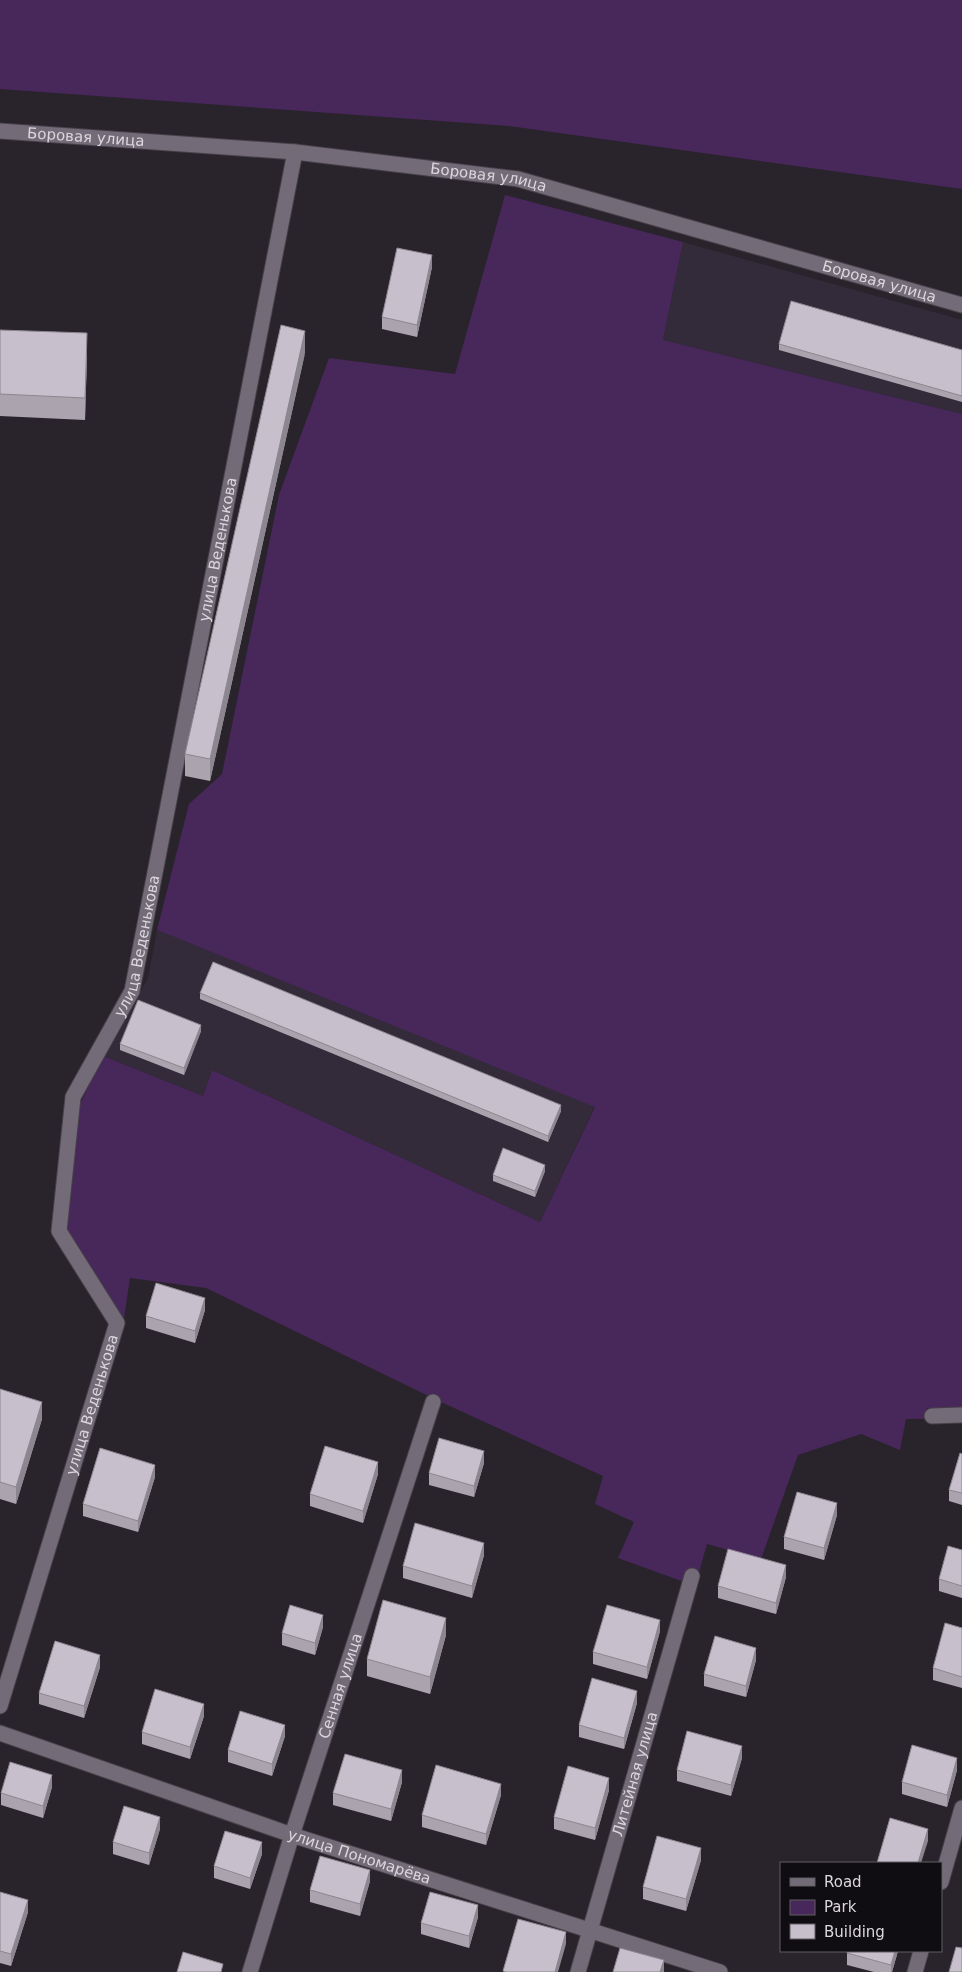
<svg xmlns="http://www.w3.org/2000/svg" width="962" height="1972" viewBox="0 0 962 1972" font-family="'DejaVu Sans',sans-serif">
  <style>
    .built { fill: #332b39 }
    .green { fill: #48275b }
    .lines { fill: none; stroke-linecap: round; stroke-linejoin: round }
    .minor-casing { stroke: #464149; stroke-width: 17 }
    .minor { stroke: #736c78; stroke-width: 15 }
    .wall { fill: #aba4af }
    .shaded-wall { fill: #8b868f }
    .building { fill: #c7bfcc; stroke: #8b868f }
    .labels { text-anchor: middle; stroke-width: 5; stroke-linejoin: round; paint-order: stroke }
    .street-label { font-size: 15px; fill: #dbd7dd; stroke: #100d12 }
  </style>
  <rect width="100%" height="100%" fill="#29232c"/>
  <g class="built">
    <path d="M 683,242 L 962,320 L 962,414 L 663,340 Z"/>
    <path d="M 157,930 L 595,1106 L 540,1222 L 212,1070 L 203,1096 L 103,1056 L 148,978 Z"/>
  </g>
  <g class="green">
    <path d="M 0,0 L 962,0 L 962,189 L 509,126 L 0,89 Z"/>
    <path d="M 505,195 L 683,242 L 663,340 L 962,414 L 962,1408 L 927,1408 L 926,1419 L 906,1419 L 900,1450 L 861,1434 L 798,1455 L 761,1559 L 707,1544 L 695,1586 L 618,1558 L 634,1522 L 595,1504 L 603,1476 L 443,1403 L 206,1288 L 130,1278 L 123,1325 L 66,1227 L 80,1104 L 103,1056 L 203,1096 L 212,1070 L 540,1222 L 595,1107 L 157,930 L 189,804 L 222,774 L 279,495 L 329,358 L 455,374 Z"/>
  </g>
  <g class="lines">
    <defs>
      <g id="minor">
        <path id="s1" d="M 0,131 L 295,152 L 518,179 L 962,305"/>
        <path d="M 932,1416 L 962,1415"/>
        <path id="s2" d="M 0,1706 L 117,1323 L 59,1231 L 73,1097 L 132,991 L 295,152"/>
        <path id="s3" d="M 0,1733 L 292,1835 L 720,1972"/>
        <path d="M 941,1882 L 962,1808"/>
        <path id="s4" d="M 250,1972 L 292,1835 L 433,1402"/>
        <path id="s5" d="M 578,1972 L 692,1576"/>
        <path d="M 915,1972 L 921,1951"/>
      </g>
    </defs>
    <use href="#minor" class="minor-casing"/>
    <use href="#minor" class="minor"/>
  </g>
  <g class="wall">
    <path d="M 432,267 L 417,337 L 382,329 L 382,317 Z"/>
    <path d="M 0,330 L 87,355 L 85,420 L 0,416 Z"/>
    <path d="M 779,344 L 962,350 L 962,402 L 779,350 Z"/>
    <path d="M 305,353 L 210,781 L 185,776 L 185,754 Z"/>
    <path d="M 200,993 L 561,1111 L 548,1142 L 200,999 Z"/>
    <path d="M 201,1031 L 184,1075 L 120,1050 L 120,1044 Z"/>
    <path d="M 545,1171 L 535,1197 L 493,1181 L 493,1175 Z"/>
    <path d="M 205,1310 L 195,1343 L 146,1328 L 146,1316 Z"/>
    <path d="M 0,1389 L 42,1419 L 16,1504 L 0,1499 Z"/>
    <path d="M 962,1454 L 962,1505 L 949,1501 L 949,1490 Z"/>
    <path d="M 484,1463 L 474,1497 L 429,1485 L 429,1473 Z"/>
    <path d="M 378,1474 L 363,1523 L 310,1506 L 310,1494 Z"/>
    <path d="M 155,1477 L 138,1532 L 83,1516 L 83,1504 Z"/>
    <path d="M 837,1515 L 824,1560 L 784,1549 L 784,1537 Z"/>
    <path d="M 962,1550 L 962,1598 L 939,1591 L 939,1579 Z"/>
    <path d="M 484,1555 L 472,1598 L 403,1578 L 403,1566 Z"/>
    <path d="M 786,1577 L 776,1614 L 718,1598 L 718,1586 Z"/>
    <path d="M 323,1627 L 315,1655 L 282,1645 L 282,1633 Z"/>
    <path d="M 962,1628 L 962,1688 L 933,1680 L 933,1668 Z"/>
    <path d="M 660,1631 L 647,1679 L 593,1664 L 593,1652 Z"/>
    <path d="M 446,1635 L 430,1694 L 367,1676 L 367,1659 Z"/>
    <path d="M 756,1660 L 746,1697 L 704,1686 L 704,1674 Z"/>
    <path d="M 100,1667 L 84,1718 L 39,1704 L 39,1693 Z"/>
    <path d="M 637,1703 L 624,1749 L 579,1737 L 579,1725 Z"/>
    <path d="M 204,1716 L 190,1759 L 142,1744 L 142,1732 Z"/>
    <path d="M 285,1736 L 272,1776 L 228,1762 L 228,1750 Z"/>
    <path d="M 742,1758 L 731,1796 L 677,1781 L 677,1770 Z"/>
    <path d="M 957,1770 L 947,1807 L 902,1794 L 902,1782 Z"/>
    <path d="M 402,1782 L 391,1821 L 333,1805 L 333,1793 Z"/>
    <path d="M 52,1787 L 43,1818 L 1,1805 L 1,1793 Z"/>
    <path d="M 609,1790 L 595,1840 L 554,1829 L 554,1817 Z"/>
    <path d="M 501,1795 L 486,1845 L 422,1827 L 422,1815 Z"/>
    <path d="M 160,1829 L 149,1865 L 113,1854 L 113,1842 Z"/>
    <path d="M 262,1854 L 250,1889 L 214,1878 L 214,1866 Z"/>
    <path d="M 701,1860 L 686,1911 L 643,1899 L 643,1887 Z"/>
    <path d="M 370,1881 L 360,1916 L 310,1902 L 310,1890 Z"/>
    <path d="M 0,1892 L 28,1912 L 11,1966 L 0,1963 Z"/>
    <path d="M 478,1917 L 469,1948 L 421,1934 L 421,1923 Z"/>
    <path d="M 898,1951 L 892,1972 L 874,1972 L 847,1965 L 847,1953 Z"/>
  </g>
  <g class="shaded-wall">
    <path d="M 432,255 L 432,267 L 417,337 L 417,325 Z"/>
    <path d="M 305,331 L 305,353 L 210,781 L 210,759 Z"/>
    <path d="M 87,333 L 87,355 L 85,420 L 85,398 Z"/>
    <path d="M 201,1025 L 201,1031 L 184,1075 L 184,1068 Z"/>
    <path d="M 561,1105 L 561,1111 L 548,1142 L 548,1136 Z"/>
    <path d="M 545,1165 L 545,1171 L 535,1197 L 535,1191 Z"/>
    <path d="M 205,1298 L 205,1310 L 195,1343 L 195,1331 Z"/>
    <path d="M 42,1402 L 42,1419 L 16,1504 L 16,1487 Z"/>
    <path d="M 484,1451 L 484,1463 L 474,1497 L 474,1486 Z"/>
    <path d="M 378,1462 L 378,1474 L 363,1523 L 363,1511 Z"/>
    <path d="M 155,1465 L 155,1477 L 138,1532 L 138,1521 Z"/>
    <path d="M 837,1503 L 837,1515 L 824,1560 L 824,1548 Z"/>
    <path d="M 484,1543 L 484,1555 L 472,1598 L 472,1586 Z"/>
    <path d="M 786,1565 L 786,1577 L 776,1614 L 776,1603 Z"/>
    <path d="M 323,1615 L 323,1627 L 315,1655 L 315,1643 Z"/>
    <path d="M 446,1618 L 446,1635 L 430,1694 L 430,1677 Z"/>
    <path d="M 660,1620 L 660,1631 L 647,1679 L 647,1667 Z"/>
    <path d="M 756,1648 L 756,1660 L 746,1697 L 746,1686 Z"/>
    <path d="M 100,1655 L 100,1667 L 84,1718 L 84,1706 Z"/>
    <path d="M 637,1691 L 637,1703 L 624,1749 L 624,1738 Z"/>
    <path d="M 204,1704 L 204,1716 L 190,1759 L 190,1747 Z"/>
    <path d="M 285,1725 L 285,1736 L 272,1776 L 272,1764 Z"/>
    <path d="M 742,1746 L 742,1758 L 731,1796 L 731,1785 Z"/>
    <path d="M 957,1758 L 957,1770 L 947,1807 L 947,1795 Z"/>
    <path d="M 402,1770 L 402,1782 L 391,1821 L 391,1809 Z"/>
    <path d="M 52,1775 L 52,1787 L 43,1818 L 43,1806 Z"/>
    <path d="M 609,1778 L 609,1790 L 595,1840 L 595,1828 Z"/>
    <path d="M 501,1784 L 501,1795 L 486,1845 L 486,1834 Z"/>
    <path d="M 160,1817 L 160,1829 L 149,1865 L 149,1853 Z"/>
    <path d="M 928,1829 L 928,1841 L 921,1863 L 918,1863 Z"/>
    <path d="M 262,1842 L 262,1854 L 250,1889 L 250,1878 Z"/>
    <path d="M 701,1848 L 701,1860 L 686,1911 L 686,1899 Z"/>
    <path d="M 370,1870 L 370,1881 L 360,1916 L 360,1904 Z"/>
    <path d="M 28,1900 L 28,1912 L 11,1966 L 11,1954 Z"/>
    <path d="M 478,1905 L 478,1917 L 469,1948 L 469,1936 Z"/>
    <path d="M 566,1932 L 566,1944 L 558,1972 L 555,1972 Z"/>
    <path d="M 895,1951 L 898,1951 L 892,1972 L 891,1972 L 891,1965 Z"/>
    <path d="M 664,1960 L 664,1972 L 660,1972 Z"/>
  </g>
  <g class="building">
    <path d="M 397,248 L 432,255 L 417,325 L 382,317 Z"/>
    <path d="M 791,301 L 962,350 L 962,396 L 779,344 Z"/>
    <path d="M 281,325 L 305,331 L 210,759 L 185,754 Z"/>
    <path d="M 0,330 L 87,333 L 85,398 L 0,394 Z"/>
    <path d="M 213,962 L 561,1105 L 548,1136 L 200,993 Z"/>
    <path d="M 138,1000 L 201,1025 L 184,1068 L 120,1044 Z"/>
    <path d="M 503,1148 L 545,1165 L 535,1191 L 493,1175 Z"/>
    <path d="M 156,1283 L 205,1298 L 195,1331 L 146,1316 Z"/>
    <path d="M 0,1389 L 42,1402 L 16,1487 L 0,1482 Z"/>
    <path d="M 439,1438 L 484,1451 L 474,1486 L 429,1473 Z"/>
    <path d="M 325,1446 L 378,1462 L 363,1511 L 310,1494 Z"/>
    <path d="M 100,1448 L 155,1465 L 138,1521 L 83,1504 Z"/>
    <path d="M 960,1453 L 962,1454 L 962,1493 L 949,1490 Z"/>
    <path d="M 797,1492 L 837,1503 L 824,1548 L 784,1537 Z"/>
    <path d="M 415,1523 L 484,1543 L 472,1586 L 403,1566 Z"/>
    <path d="M 948,1546 L 962,1550 L 962,1586 L 939,1579 Z"/>
    <path d="M 728,1549 L 786,1565 L 776,1603 L 718,1586 Z"/>
    <path d="M 383,1600 L 446,1618 L 430,1677 L 367,1659 Z"/>
    <path d="M 290,1605 L 323,1615 L 315,1643 L 282,1633 Z"/>
    <path d="M 607,1605 L 660,1620 L 647,1667 L 593,1652 Z"/>
    <path d="M 945,1623 L 962,1628 L 962,1677 L 933,1668 Z"/>
    <path d="M 715,1636 L 756,1648 L 746,1686 L 704,1674 Z"/>
    <path d="M 55,1641 L 100,1655 L 84,1706 L 39,1693 Z"/>
    <path d="M 592,1678 L 637,1691 L 624,1738 L 579,1725 Z"/>
    <path d="M 155,1689 L 204,1704 L 190,1747 L 142,1732 Z"/>
    <path d="M 240,1711 L 285,1725 L 272,1764 L 228,1750 Z"/>
    <path d="M 687,1731 L 742,1746 L 731,1785 L 677,1770 Z"/>
    <path d="M 912,1745 L 957,1758 L 947,1795 L 902,1782 Z"/>
    <path d="M 345,1754 L 402,1770 L 391,1809 L 333,1793 Z"/>
    <path d="M 10,1762 L 52,1775 L 43,1806 L 1,1793 Z"/>
    <path d="M 436,1765 L 501,1784 L 486,1834 L 422,1815 Z"/>
    <path d="M 568,1766 L 609,1778 L 595,1828 L 554,1817 Z"/>
    <path d="M 124,1806 L 160,1817 L 149,1853 L 113,1842 Z"/>
    <path d="M 890,1818 L 928,1829 L 918,1863 L 877,1863 Z"/>
    <path d="M 225,1831 L 262,1842 L 250,1878 L 214,1866 Z"/>
    <path d="M 657,1836 L 701,1848 L 686,1899 L 643,1887 Z"/>
    <path d="M 320,1856 L 370,1870 L 360,1904 L 310,1890 Z"/>
    <path d="M 0,1892 L 28,1900 L 11,1954 L 0,1951 Z"/>
    <path d="M 430,1892 L 478,1905 L 469,1936 L 421,1923 Z"/>
    <path d="M 518,1919 L 566,1932 L 555,1972 L 506,1972 L 503,1971 Z"/>
    <path d="M 956,1947 L 962,1948 L 962,1972 L 949,1972 Z"/>
    <path d="M 620,1948 L 664,1960 L 660,1972 L 613,1972 Z"/>
    <path d="M 847,1951 L 895,1951 L 891,1965 L 847,1953 Z"/>
    <path d="M 183,1952 L 223,1964 L 221,1972 L 177,1972 Z"/>
  </g>
  <g class="labels">
    <g class="street-label">
      <text dy="5" stroke="none"><textPath href="#s1" startOffset="86">Боровая улица</textPath></text>
      <text dy="5" stroke="none"><textPath href="#s1" startOffset="491">Боровая улица</textPath></text>
      <text dy="5" stroke="none"><textPath href="#s1" startOffset="896">Боровая улица</textPath></text>
      <text dy="5" stroke="none"><textPath href="#s2" startOffset="1215">улица Веденькова</textPath></text>
      <text dy="5" stroke="none"><textPath href="#s2" startOffset="810">улица Веденькова</textPath></text>
      <text dy="5" stroke="none"><textPath href="#s2" startOffset="315">улица Веденькова</textPath></text>
      <text dy="5" stroke="none"><textPath href="#s4" startOffset="300">Сенная улица</textPath></text>
      <text dy="5" stroke="none"><textPath href="#s5" startOffset="206">Литейная улица</textPath></text>
      <text dy="5" stroke="none"><textPath href="#s3" startOffset="380">улица Пономарёва</textPath></text>
    </g>
  </g>
  <rect x="780" y="1862" width="162" height="90" fill="#100d12" stroke="#615e63"/>
  <rect x="790" y="1878" width="25" height="8" fill="#736c78" stroke="#615e63"/>
  <text x="824" y="1887" font-size="15" fill="#dbd7dd">Road</text>
  <rect x="790" y="1900" width="25" height="15" fill="#48275b" stroke="#615e63"/>
  <text x="824" y="1912" font-size="15" fill="#dbd7dd">Park</text>
  <rect x="790" y="1924" width="25" height="15" fill="#c7bfcc" stroke="#615e63"/>
  <text x="824" y="1937" font-size="15" fill="#dbd7dd">Building</text>
</svg>
